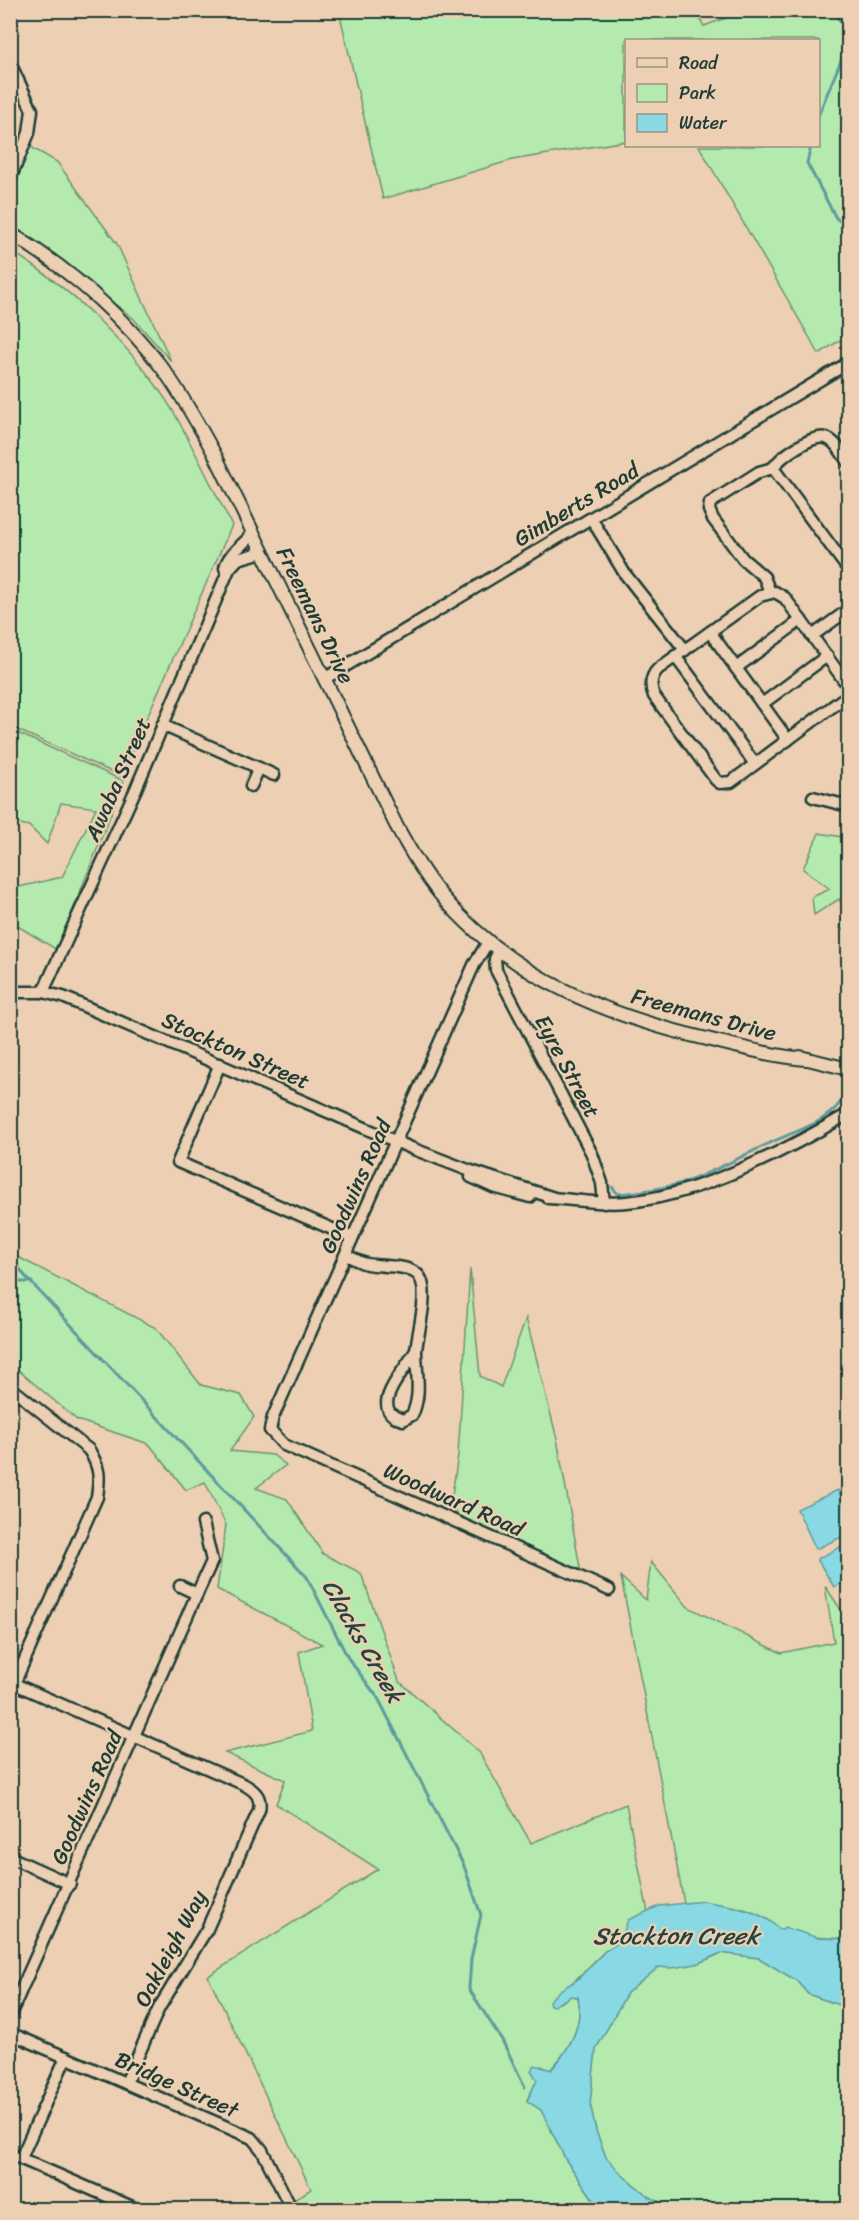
<svg xmlns="http://www.w3.org/2000/svg" width="859" height="2220" viewBox="0 0 859 2220" font-family="Sriracha,sans-serif">
  <style>
    .green { fill: #b4eaad; stroke: #6a9470; stroke-width: 1.5 }
    .water { fill: #89d9e4; stroke: #5f9b9e; stroke-width: 1.5 }
    .lines { fill: none; stroke-linecap: round; stroke-linejoin: round }
    .stream { stroke: #5f9b9e; stroke-width: 3 }
    .minor-casing { stroke: #1f3d34; stroke-width: 15 }
    .major-casing { stroke: #1f3d34; stroke-width: 16 }
    .minor { stroke: #edd0b4; stroke-width: 10 }
    .major { stroke: #edd0b4; stroke-width: 12 }
    .labels { text-anchor: middle; stroke-width: 4.5; stroke-linejoin: round; paint-order: stroke }
    .street-label { font-size: 22px; fill: #1f3d34; stroke: #edd0b4 }
    .water-label { font-size: 24px; font-style: italic; fill: #24453d; stroke: #edd0b4 }
  </style>
  <rect width="100%" height="100%" fill="#edd0b4"/>
  <filter id="ink" filterUnits="userSpaceOnUse"><feTurbulence type="fractalNoise" baseFrequency=".0167" numOctaves="2"/><feDisplacementMap in="SourceGraphic" scale="12" xChannelSelector="R" yChannelSelector="G"/><feConvolveMatrix kernelMatrix="1 2 1 2 8 2 1 2 1" color-interpolation-filters="sRGB"/></filter>
  <g filter="url(#ink)">
    <g class="green">
      <path d="M 695,10 L 704,26 L 745,11 L 848,11 L 848,335 L 819,354 L 699,146 L 818,146 L 818,40 L 626,40 L 626,141 L 512,160 L 383,199 L 339,11 Z"/>
      <path d="M 29,146 L 57,162 L 117,244 L 171,361 L 133,318 L 11,224 L 11,199 Z"/>
      <path d="M 11,251 C 70,287 137,351 173,411 C 194,448 212,488 232,525 L 121,776 L 11,727 Z"/>
      <path d="M 11,730 L 124,781 L 57,950 L 11,922 L 10,889 L 62,877 L 96,808 L 61,803 L 47,844 L 29,826 L 11,822 Z"/>
      <path d="M 819,833 L 848,838 L 848,933 L 840,928 L 845,909 L 839,899 L 814,915 L 812,897 L 830,889 L 803,869 Z"/>
      <path d="M 10,1253 L 156,1328 L 201,1385 L 241,1395 L 254,1417 L 230,1451 L 273,1455 L 286,1465 L 256,1488 L 287,1499 L 323,1554 L 361,1573 L 399,1681 L 479,1752 L 531,1843 L 626,1804 L 648,1912 L 629,1920 L 620,1942 L 605,1951 L 570,1985 L 562,2002 L 571,1996 L 578,1997 C 584,2026 569,2050 550,2070 L 541,2066 L 537,2080 L 527,2100 L 541,2110 L 566,2160 L 600,2209 L 280,2209 L 311,2189 L 208,1976 L 378,1869 L 276,1804 L 285,1780 L 225,1753 L 312,1731 L 299,1652 L 322,1644 L 217,1589 L 226,1525 L 205,1482 L 186,1490 L 149,1444 L 77,1420 L 11,1364 Z"/>
      <path d="M 470,1269 L 480,1376 L 501,1387 L 526,1318 L 557,1439 L 581,1573 L 457,1515 L 451,1502 L 458,1455 Z"/>
      <path d="M 651,1562 L 688,1607 L 781,1653 L 834,1642 L 825,1586 L 848,1620 L 848,1939 C 826,1938 801,1938 780,1929 C 774,1926 771,1921 765,1918 C 743,1905 709,1901 684,1903 L 621,1577 L 646,1600 Z"/>
      <path d="M 721,1953 L 759,1958 L 797,1981 L 808,1994 L 839,2005 L 848,1999 L 848,2209 L 722,2210 L 719,2206 L 673,2209 L 648,2196 L 621,2174 L 606,2157 L 596,2131 L 590,2103 L 596,2049 L 627,1993 L 659,1967 C 679,1969 703,1963 721,1953 Z"/>
    </g>
    <g class="water">
      <path d="M 838,1490 L 848,1513 L 848,1534 L 816,1549 L 797,1509 Z"/>
      <path d="M 848,1543 L 848,1580 L 834,1587 L 817,1559 Z"/>
      <path d="M 703,1901 C 723,1905 747,1908 765,1918 C 771,1921 775,1926 781,1930 L 785,1927 L 818,1938 L 848,1939 L 848,1999 L 839,2005 L 808,1994 L 797,1981 L 759,1958 L 721,1953 L 696,1964 L 672,1968 L 659,1967 L 627,1993 L 596,2049 L 590,2103 L 596,2131 L 606,2157 L 621,2174 L 648,2196 L 673,2209 L 600,2209 L 566,2160 L 541,2110 L 527,2101 L 537,2080 L 531,2070 L 535,2065 L 551,2070 C 569,2050 584,2025 578,1997 L 571,1996 L 554,2006 L 550,2005 L 549,2001 L 560,1990 L 577,1980 L 605,1951 L 620,1942 L 628,1920 L 659,1906 Z"/>
    </g>
    <g class="lines">
      <g class="stream">
        <path d="M 818,116 L 842,58 L 845,28 L 832,10"/>
        <path d="M 811,146 L 807,163 L 836,218 L 848,227"/>
        <path d="M 612,1187 L 618,1194 C 646,1191 677,1187 703,1175 C 727,1165 750,1152 774,1141 C 805,1127 829,1123 848,1092"/>
        <path d="M 10,1256 L 25,1276 L 307,1577 L 348,1658 L 378,1698 L 464,1866 L 481,1915 L 471,1959 L 469,1989 L 502,2040 L 525,2087"/>
        <path d="M 10,1282 L 32,1282"/>
      </g>
      <defs>
        <g id="minor">
          <path d="M 10,63 L 32,110 L 29,133 L 10,179"/>
          <path d="M 773,468 L 848,569"/>
          <path d="M 591,518 L 625,574 L 685,650"/>
          <path d="M 225,568 C 228,553 244,545 253,533"/>
          <path d="M 770,592 L 764,577 L 743,559 L 713,519 L 709,510 L 710,503 L 759,472 L 773,468 C 780,457 812,434 826,438 C 836,441 843,455 848,462"/>
          <path d="M 710,632 L 788,740"/>
          <path d="M 812,636 L 848,610"/>
          <path d="M 675,656 L 755,764"/>
          <path d="M 736,668 L 801,620"/>
          <path d="M 324,679 L 848,363"/>
          <path d="M 848,686 L 785,598 L 775,592 L 760,596 L 658,669 C 650,677 650,686 654,696 L 716,780 L 720,783 L 731,782 L 848,695"/>
          <path d="M 762,704 L 827,656"/>
          <path d="M 162,725 L 259,768 L 251,786"/>
          <path d="M 259,768 L 274,775"/>
          <path d="M 813,797 L 848,806"/>
          <path d="M 488,942 L 474,965 L 273,1417 L 270,1430 L 284,1445 L 609,1590"/>
          <path d="M 499,950 L 495,959 L 496,970 L 592,1154 L 602,1183 L 604,1203"/>
          <path d="M 10,992 L 43,992 L 63,997 L 411,1148 L 468,1170 L 554,1198"/>
          <path d="M 43,992 L 135,791 L 229,569 L 238,559 L 262,552"/>
          <path d="M 220,1064 L 178,1162 L 353,1238"/>
          <path d="M 471,1177 L 493,1187 L 530,1197"/>
          <path d="M 548,1198 C 575,1199 600,1205 627,1202 C 698,1196 787,1150 848,1114"/>
          <path d="M 346,1255 C 353,1258 360,1263 367,1264 C 382,1267 405,1264 417,1274 C 432,1286 417,1334 416,1351 C 416,1372 422,1395 412,1415 L 403,1420 C 364,1409 408,1368 416,1350"/>
          <path d="M 10,1387 L 89,1450 C 100,1468 100,1476 97,1497 L 14,1684"/>
          <path d="M 197,1594 L 212,1561 L 203,1523"/>
          <path d="M 10,1682 L 243,1784 C 254,1790 262,1796 259,1810 L 207,1929 L 159,2008 L 126,2083"/>
          <path d="M 10,1857 L 70,1884"/>
          <path d="M 10,2015 L 197,1594 L 180,1586"/>
          <path d="M 10,2033 L 252,2138 L 262,2150 L 292,2210"/>
          <path d="M 10,2154 L 139,2210"/>
          <path d="M 21,2158 L 66,2057"/>
        </g>
        <g id="major">
          <path d="M 10,233 C 69,269 121,314 163,369 C 183,396 199,426 215,455 L 396,825 C 409,849 423,873 440,894 C 510,977 604,1015 707,1039 C 740,1047 772,1056 806,1059"/>
          <path d="M 800,1057 L 848,1069"/>
        </g>
      </defs>
      <use href="#minor" class="minor-casing"/>
      <use href="#major" class="major-casing"/>
      <use href="#minor" class="minor"/>
      <use href="#major" class="major"/>
    </g>
  </g>
  <g class="labels">
    <g class="street-label">
      <text transform="translate(576 504) rotate(-31)" y="8">Gimberts Road</text>
      <text transform="translate(316 615) rotate(64)" y="8">Freemans Drive</text>
      <text transform="translate(117 779) rotate(-66)" y="8">Awaba Street</text>
      <text transform="translate(704 1014) rotate(15)" y="8">Freemans Drive</text>
      <text transform="translate(236 1050) rotate(24)" y="8">Stockton Street</text>
      <text transform="translate(568 1066) rotate(62)" y="8">Eyre Street</text>
      <text transform="translate(355 1186) rotate(-66)" y="8">Goodwins Road</text>
      <text transform="translate(454 1499) rotate(24)" y="8">Woodward Road</text>
      <text transform="translate(86 1797) rotate(-66)" y="8">Goodwins Road</text>
      <text transform="translate(170 1948) rotate(-62)" y="8">Oakleigh Way</text>
      <text transform="translate(177 2084) rotate(24)" y="8">Bridge Street</text>
    </g>
    <g class="water-label">
      <text transform="translate(363 1641) rotate(60)" y="8">Clacks Creek</text>
      <text x="676" y="1944">Stockton Creek</text>
    </g>
  </g>
  <rect width="859" height="2220" fill="none" stroke="#edd0b4" stroke-width="36"/>
  <rect x="18" y="18" width="823" height="2184" fill="none" stroke="#1f3d34" stroke-width="2" filter="url(#ink)"/>
  <rect x="625" y="39" width="195" height="108" fill="#edd0b4" stroke="#9b9581" stroke-width="1.5"/>
  <rect x="637" y="58" width="30" height="9" fill="#edd0b4" stroke="#9b9581" stroke-width="1.5"/>
  <text x="679" y="69" font-size="18" fill="#1f3d34">Road</text>
  <rect x="637" y="84" width="30" height="18" fill="#b4eaad" stroke="#9b9581" stroke-width="1.5"/>
  <text x="679" y="99" font-size="18" fill="#1f3d34">Park</text>
  <rect x="637" y="114" width="30" height="18" fill="#89d9e4" stroke="#9b9581" stroke-width="1.5"/>
  <text x="679" y="129" font-size="18" fill="#1f3d34">Water</text>
</svg>
